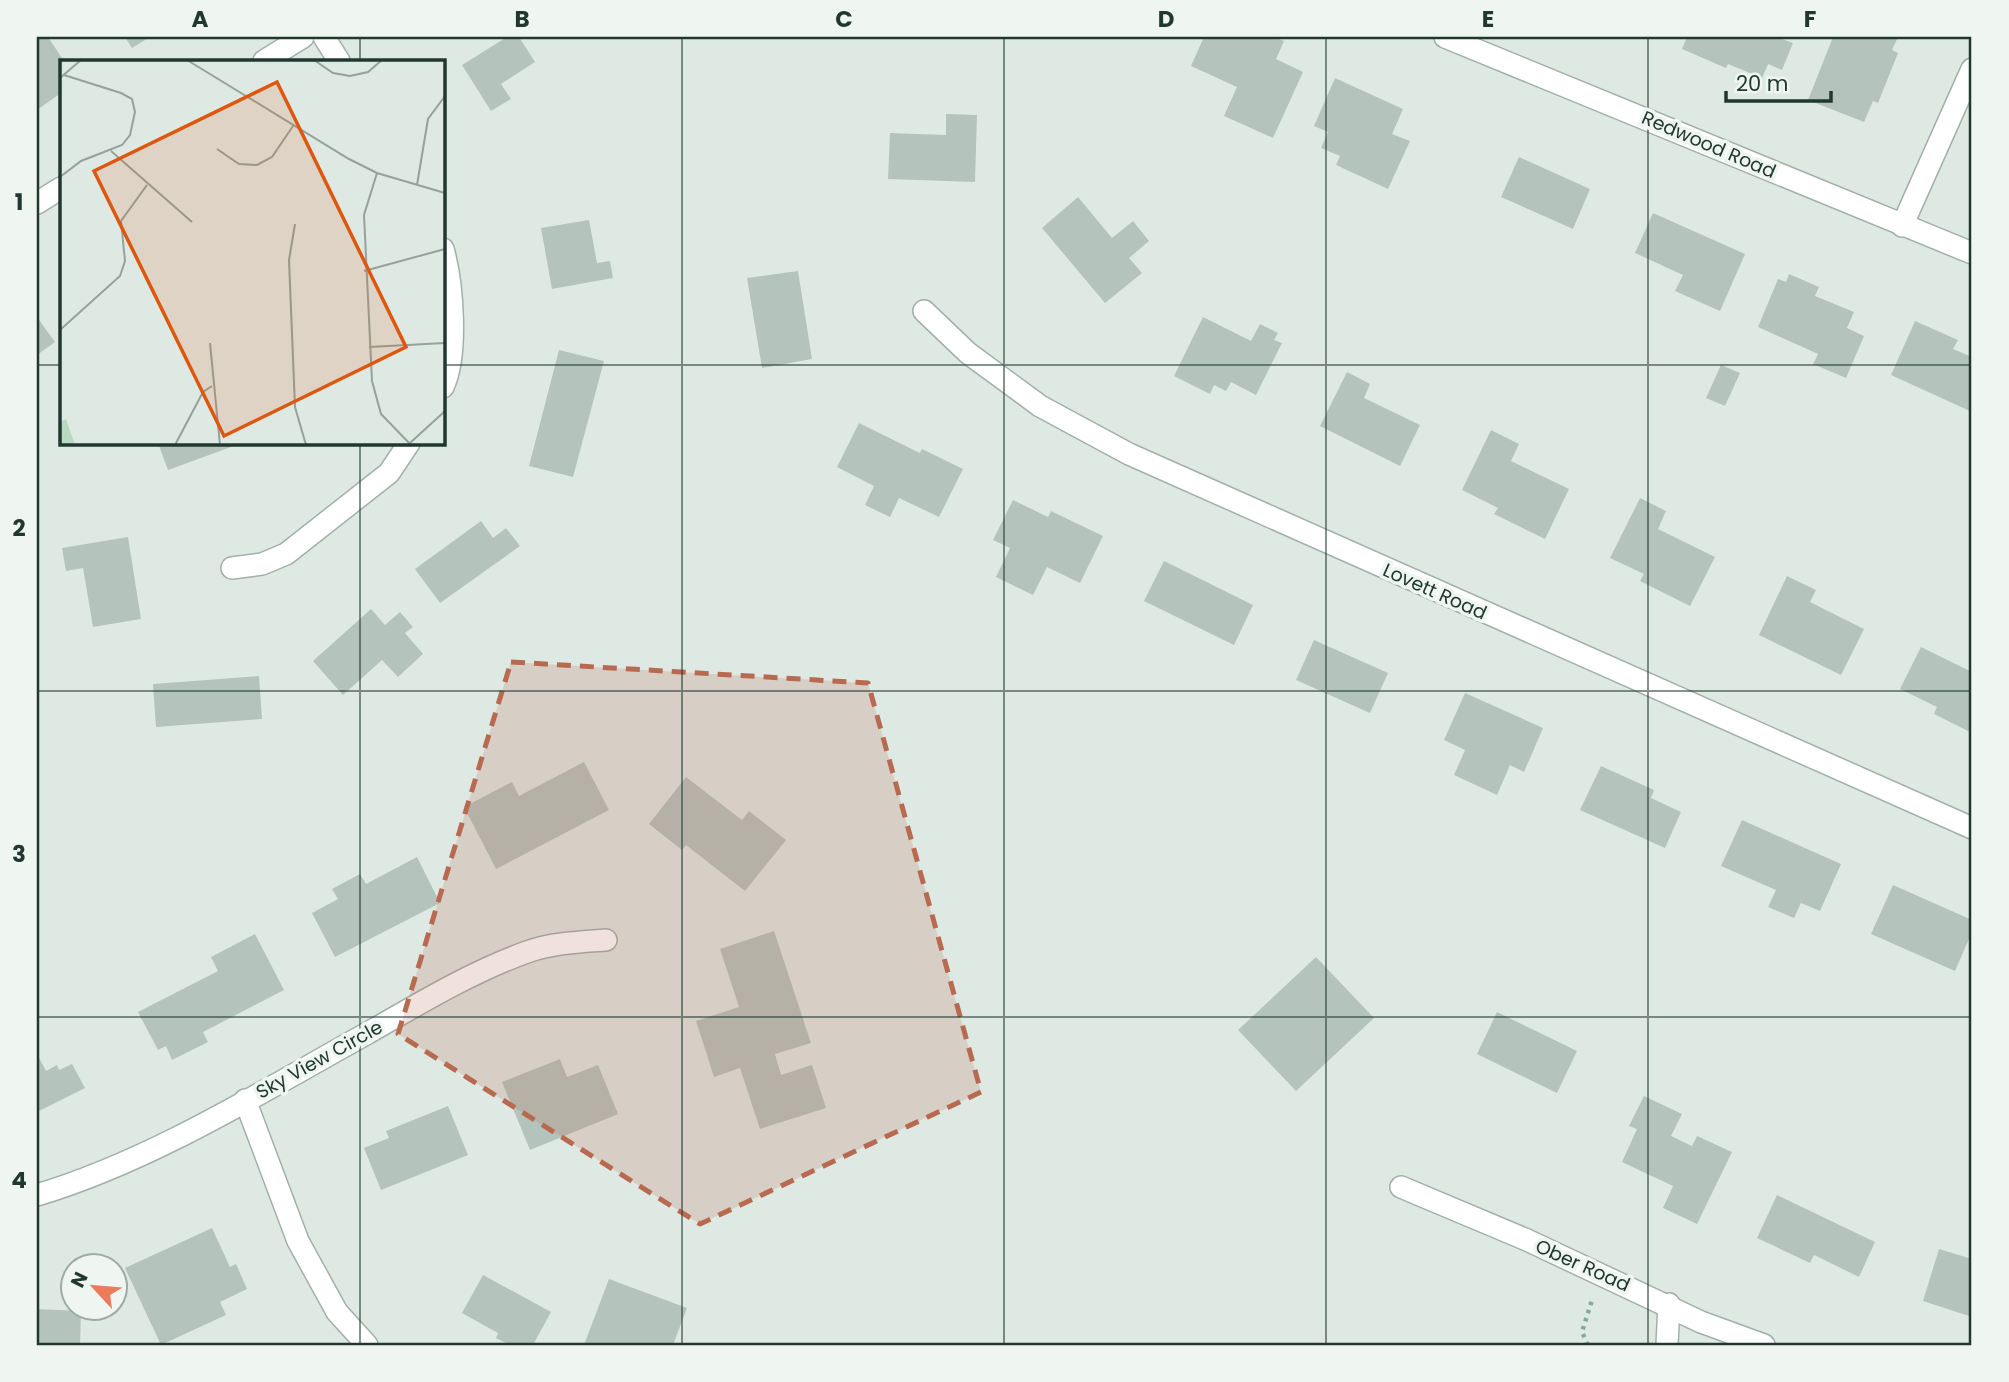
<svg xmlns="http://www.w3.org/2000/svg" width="2009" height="1382" viewBox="0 0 2009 1382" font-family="Poppins,sans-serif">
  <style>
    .building { fill: #b4c4bd }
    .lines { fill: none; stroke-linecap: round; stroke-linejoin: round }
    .street-casing { stroke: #a2b0ab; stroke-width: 24 }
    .path { stroke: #81ac9d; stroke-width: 4.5; stroke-dasharray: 3.5 5; stroke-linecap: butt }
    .street { stroke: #fff; stroke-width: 21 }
    .marked { fill: #b86a50; fill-opacity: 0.2; stroke: #b86a50; stroke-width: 5; stroke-dasharray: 14 9; stroke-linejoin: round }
    .grid { fill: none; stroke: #213831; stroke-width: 2; stroke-opacity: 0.55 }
    .labels { text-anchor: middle; stroke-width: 7; stroke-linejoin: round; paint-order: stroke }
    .street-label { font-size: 19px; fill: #213831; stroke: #eff6f2 }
    .inset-road { fill: none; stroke: #93a29c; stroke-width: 2 }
    .view { fill: #de570e; fill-opacity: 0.15; stroke: #de570e; stroke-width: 3.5 }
    .inset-edge { fill: none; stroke: #213831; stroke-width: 3.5 }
    .neatline { fill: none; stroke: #213831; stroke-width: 2.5 }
    .grid-label { font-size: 23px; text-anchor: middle; font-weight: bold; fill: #213831 }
  </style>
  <rect width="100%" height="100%" fill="#dfe9e4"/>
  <g class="building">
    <path d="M 37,37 L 48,37 L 64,61 L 61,61 L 61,93 L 37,110 Z"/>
    <path d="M 125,37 L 150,37 L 132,48 Z"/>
    <path d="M 507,37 L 519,37 L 535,62 L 501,84 L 511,99 L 491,111 L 462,65 Z"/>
    <path d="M 1204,37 L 1274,37 L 1284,41 L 1276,59 L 1303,72 L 1273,138 L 1224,116 L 1237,87 L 1191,66 Z"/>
    <path d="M 1687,37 L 1777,37 L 1793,43 L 1782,70 L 1768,64 L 1762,78 L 1728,64 L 1726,68 L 1682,49 Z"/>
    <path d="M 1833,37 L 1898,37 L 1892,50 L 1898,53 L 1878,103 L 1873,101 L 1864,122 L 1808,100 Z"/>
    <path d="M 1335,78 L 1403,109 L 1392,134 L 1410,141 L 1388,189 L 1336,165 L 1340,156 L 1321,148 L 1328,132 L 1314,126 Z"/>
    <path d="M 946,114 L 977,115 L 975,182 L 888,179 L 890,133 L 946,135 Z"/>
    <path d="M 1519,157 L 1590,189 L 1573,229 L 1501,197 Z"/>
    <path d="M 1078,197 L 1112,238 L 1133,221 L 1149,241 L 1129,258 L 1142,273 L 1105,303 L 1042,228 Z"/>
    <path d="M 1653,213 L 1745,254 L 1720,311 L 1675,291 L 1683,275 L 1635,253 Z"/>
    <path d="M 589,220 L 597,263 L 610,261 L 613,278 L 552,289 L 541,228 Z"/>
    <path d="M 798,271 L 812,359 L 762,368 L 747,278 Z"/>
    <path d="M 1789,274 L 1819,287 L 1815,296 L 1854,312 L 1847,328 L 1864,336 L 1846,378 L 1813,364 L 1818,354 L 1758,327 L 1778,279 L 1786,282 Z"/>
    <path d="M 37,317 L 55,342 L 37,355 Z"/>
    <path d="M 1203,317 L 1251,341 L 1260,324 L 1278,333 L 1274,340 L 1282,343 L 1256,395 L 1231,382 L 1226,391 L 1214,385 L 1210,394 L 1174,376 Z"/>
    <path d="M 1915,321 L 1958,340 L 1953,349 L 1972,357 L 1972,412 L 1891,375 Z"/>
    <path d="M 559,350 L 604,361 L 573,477 L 529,466 Z"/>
    <path d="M 1721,365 L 1740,373 L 1725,406 L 1706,398 Z"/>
    <path d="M 1347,372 L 1370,384 L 1364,398 L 1420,425 L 1400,466 L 1320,426 Z"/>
    <path d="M 859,423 L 920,453 L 922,449 L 963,469 L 939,517 L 899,498 L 890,517 L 865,505 L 874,486 L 837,467 Z"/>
    <path d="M 1491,430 L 1519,444 L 1511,461 L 1569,489 L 1545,539 L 1494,514 L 1498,508 L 1462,490 Z"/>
    <path d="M 158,443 L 242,443 L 168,470 Z"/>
    <path d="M 1640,498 L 1666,511 L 1658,529 L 1715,557 L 1690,606 L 1640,581 L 1644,574 L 1610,558 Z"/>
    <path d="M 1013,500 L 1048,517 L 1051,511 L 1103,536 L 1080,583 L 1047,567 L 1033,595 L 996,577 L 1010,548 L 993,540 Z"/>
    <path d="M 481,521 L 493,538 L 506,528 L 520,546 L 440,603 L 415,569 Z"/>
    <path d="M 128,537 L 141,619 L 93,627 L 83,568 L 66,571 L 62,548 Z"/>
    <path d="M 1164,561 L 1253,605 L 1234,645 L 1144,601 Z"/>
    <path d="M 1787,576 L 1816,590 L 1810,602 L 1864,629 L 1841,675 L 1759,635 Z"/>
    <path d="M 371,609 L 385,625 L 400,612 L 413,627 L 405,633 L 423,654 L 398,677 L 382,660 L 343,695 L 313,661 Z"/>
    <path d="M 1314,640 L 1388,673 L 1370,713 L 1296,680 Z"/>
    <path d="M 1921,647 L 1972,672 L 1972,733 L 1934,714 L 1937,707 L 1900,689 Z"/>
    <path d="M 259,676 L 262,719 L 156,727 L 153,684 Z"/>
    <path d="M 1465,693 L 1543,728 L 1524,772 L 1510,765 L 1497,795 L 1454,775 L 1465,750 L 1444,740 Z"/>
    <path d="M 584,762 L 609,810 L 496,869 L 464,807 L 512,782 L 519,796 Z"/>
    <path d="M 1601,766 L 1654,790 L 1651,798 L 1681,812 L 1665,848 L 1580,810 Z"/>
    <path d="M 686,777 L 742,820 L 749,811 L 786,840 L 745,891 L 686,845 L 682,850 L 649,824 Z"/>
    <path d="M 1742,820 L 1841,864 L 1820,911 L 1801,903 L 1794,918 L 1768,907 L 1776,890 L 1721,866 Z"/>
    <path d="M 417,857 L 440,903 L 335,957 L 312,913 L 338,899 L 332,889 L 360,874 L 366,884 Z"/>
    <path d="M 1893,885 L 1972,920 L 1972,932 L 1955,971 L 1871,934 Z"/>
    <path d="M 774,931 L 811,1043 L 775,1054 L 781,1075 L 812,1065 L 826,1108 L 760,1129 L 740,1068 L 714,1077 L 696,1021 L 739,1007 L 720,949 Z"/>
    <path d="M 255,934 L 284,990 L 203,1032 L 208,1042 L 172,1060 L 166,1046 L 158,1050 L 138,1012 L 218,971 L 211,957 Z"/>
    <path d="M 1316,957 L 1374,1018 L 1296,1091 L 1238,1030 Z"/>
    <path d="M 1497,1012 L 1577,1051 L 1557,1093 L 1477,1054 Z"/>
    <path d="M 37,1054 L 46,1071 L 57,1065 L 59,1070 L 72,1064 L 85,1088 L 37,1112 Z"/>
    <path d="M 560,1059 L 567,1077 L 598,1065 L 618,1114 L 530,1150 L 502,1082 Z"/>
    <path d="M 1644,1096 L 1682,1114 L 1671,1136 L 1692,1146 L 1697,1136 L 1732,1152 L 1697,1224 L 1663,1208 L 1673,1186 L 1622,1162 L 1637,1129 L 1629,1126 Z"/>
    <path d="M 448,1106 L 468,1155 L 381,1190 L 364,1148 L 389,1138 L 386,1131 Z"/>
    <path d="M 1777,1195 L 1875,1242 L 1859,1277 L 1814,1255 L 1810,1263 L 1757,1238 Z"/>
    <path d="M 212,1228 L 230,1267 L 236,1264 L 247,1289 L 220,1302 L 226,1315 L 161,1345 L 125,1268 Z"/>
    <path d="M 1939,1249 L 1972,1259 L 1972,1317 L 1923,1301 Z"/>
    <path d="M 483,1275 L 551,1312 L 533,1345 L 510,1345 L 496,1338 L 498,1333 L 462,1313 Z"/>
    <path d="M 609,1279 L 687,1308 L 673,1345 L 584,1345 Z"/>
    <path d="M 37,1309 L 81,1311 L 80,1345 L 37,1345 Z"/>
  </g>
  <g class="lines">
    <defs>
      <g id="street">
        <path d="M 324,37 L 339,61"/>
        <path d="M 1445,37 L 1972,253"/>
        <path d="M 264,61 L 303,37"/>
        <path d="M 37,203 L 61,188"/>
        <path d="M 1902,226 L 1972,69"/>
        <path d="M 443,249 C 453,284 458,356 443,387"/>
        <path d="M 924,311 L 968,353 L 1040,406 L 1129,454 L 1972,828"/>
        <path d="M 232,568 L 262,564 L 286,554 L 389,473 L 409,443"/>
        <path d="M 245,1100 L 298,1241 L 337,1312 L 367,1345"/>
        <path d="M 1401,1187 L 1527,1240 L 1701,1322 L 1764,1345"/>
        <path d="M 37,1195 C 151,1161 261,1092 366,1034 C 417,1005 471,972 527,952 C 552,943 579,942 606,940"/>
        <path d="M 1667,1345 L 1669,1304"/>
      </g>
    </defs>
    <use href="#street" class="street-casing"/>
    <path class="path" d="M 1588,1345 L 1582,1332 L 1592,1300"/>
    <use href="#street" class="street"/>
  </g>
  <path class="marked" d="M 511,662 L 868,683 L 981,1092 L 700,1224 L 398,1034 Z"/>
  <path class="grid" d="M 360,37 L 360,61M 682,37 L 682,1345M 1004,37 L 1004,1345M 1326,37 L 1326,1345M 1648,37 L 1648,1345M 37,365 L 61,365M 443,365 L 1972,365M 360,443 L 360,1345M 37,691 L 1972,691M 37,1017 L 1972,1017"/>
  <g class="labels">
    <g class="street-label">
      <text transform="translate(1709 144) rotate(23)" y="7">Redwood Road</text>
      <text transform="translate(1435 591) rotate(24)" y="7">Lovett Road</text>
      <text transform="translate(319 1059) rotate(-29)" y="7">Sky View Circle</text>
      <text transform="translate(1583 1265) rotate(24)" y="7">Ober Road</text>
    </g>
  </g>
  <g transform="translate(60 60)">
    <rect width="385" height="385" fill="#dfe9e4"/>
    <path d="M 6,359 L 15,385 L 0,385 L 0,362 Z" fill="#b8dac1"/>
    <path class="inset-road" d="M 127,0 L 289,99 L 317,113 L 385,133M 254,0 L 273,13 L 290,16 L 308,12 L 322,0M 0,18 L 21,0M 157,89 L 179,104 L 197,105 L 212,97 L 233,66M 51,91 L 132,162M 317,113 L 304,155 L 312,321 L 321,354 L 351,385M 0,117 L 21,101 L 62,85 L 70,75 L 75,52 L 72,39 L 61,33 L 4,15M 357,125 L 368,59 L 385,36M 235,164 L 229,200 L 235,347 L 246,385M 304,211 L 385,189M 0,270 L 60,216 L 65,201 L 61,161 L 87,125M 150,283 L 160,385M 309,287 L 385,283M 350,383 L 385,351M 115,385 L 143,332 L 152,326"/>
    <path class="view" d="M 217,22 L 346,287 L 164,376 L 34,111 Z"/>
    <rect width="385" height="385" class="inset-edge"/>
  </g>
  <rect width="2009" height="1382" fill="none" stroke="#eff6f2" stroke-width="77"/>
  <g transform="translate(94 1287) rotate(296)"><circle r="33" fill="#eff6f2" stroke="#9daaa5" stroke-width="2"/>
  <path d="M0-5L12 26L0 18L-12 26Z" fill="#eb7b5b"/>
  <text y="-10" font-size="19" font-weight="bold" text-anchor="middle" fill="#213831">N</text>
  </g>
  <path d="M1726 91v10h105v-10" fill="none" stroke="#213831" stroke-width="3.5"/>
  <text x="1736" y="91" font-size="21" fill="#213831" stroke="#eff6f2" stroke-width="5" paint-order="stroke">20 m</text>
  <rect x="38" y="38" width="1932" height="1306" class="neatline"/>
  <g class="grid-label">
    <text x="200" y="27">A</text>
    <text x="522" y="27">B</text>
    <text x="844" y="27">C</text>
    <text x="1166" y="27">D</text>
    <text x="1488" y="27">E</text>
    <text x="1810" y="27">F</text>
    <text x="19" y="210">1</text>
    <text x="19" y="536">2</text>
    <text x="19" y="862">3</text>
    <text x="19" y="1188">4</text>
  </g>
</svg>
